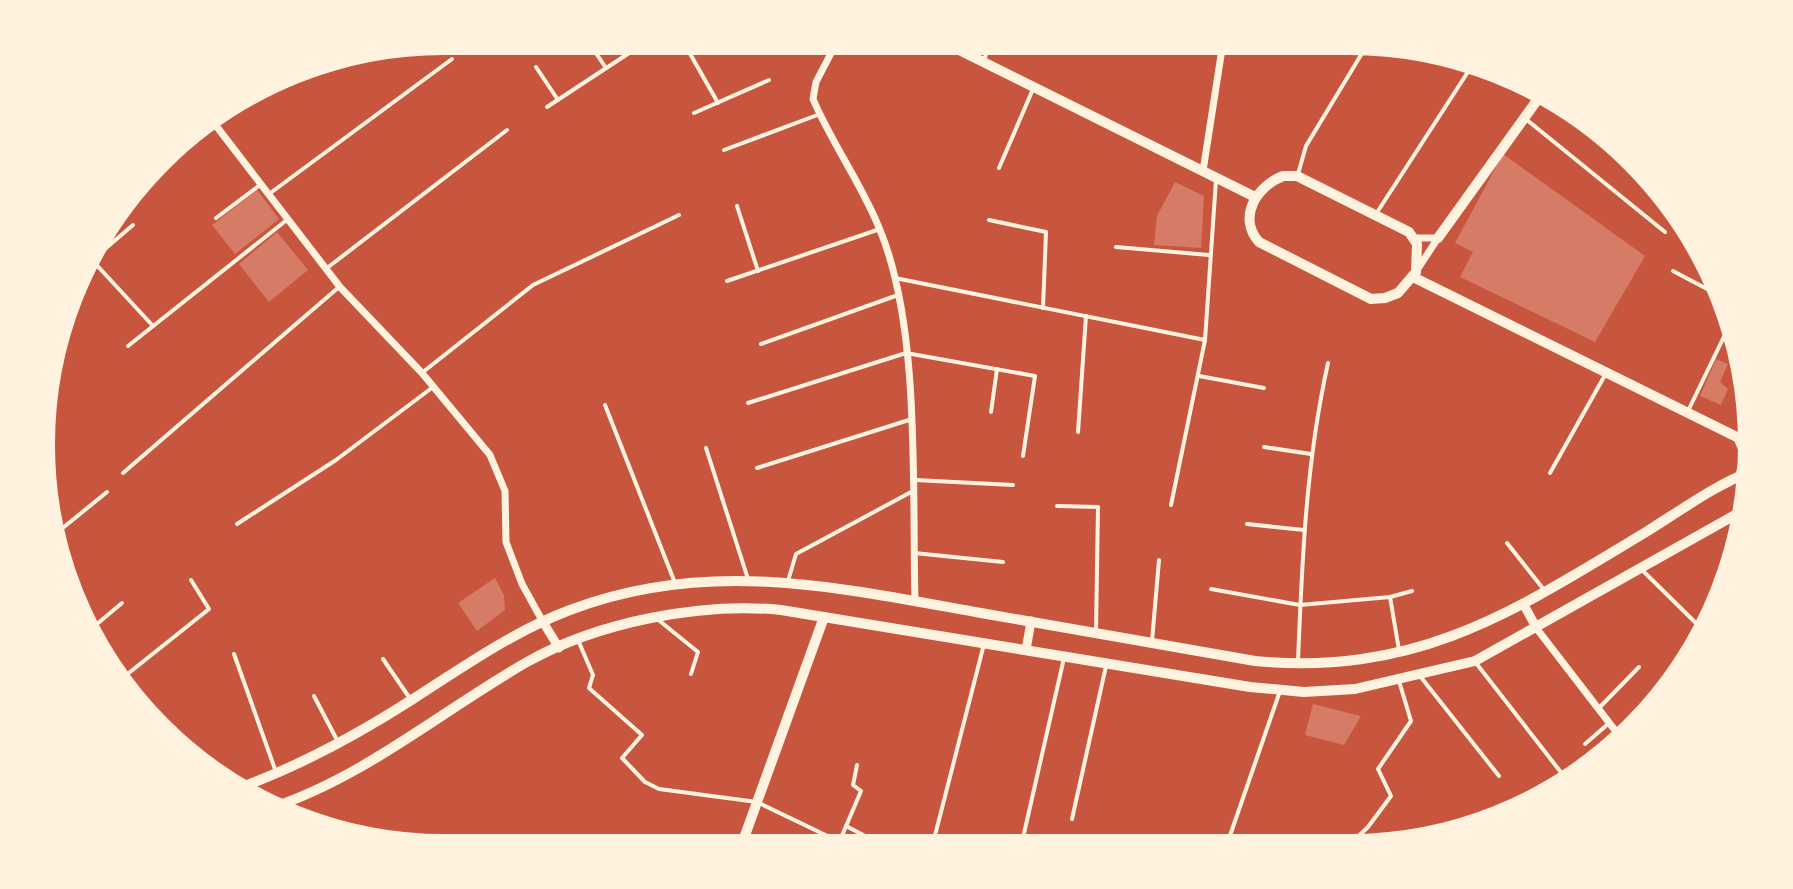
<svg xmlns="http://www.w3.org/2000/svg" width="1793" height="889" viewBox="0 0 1793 889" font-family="'PT Serif',serif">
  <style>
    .building { fill: #d67c66 }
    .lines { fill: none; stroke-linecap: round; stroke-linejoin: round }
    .service { stroke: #fff3e0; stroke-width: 4 }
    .minor { stroke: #fff3e0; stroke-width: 7 }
    .tertiary { stroke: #fff3e0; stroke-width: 9 }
    .secondary { stroke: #fff3e0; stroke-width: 10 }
    .rim { fill: none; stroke: #fff3e0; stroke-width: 10 }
  </style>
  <rect width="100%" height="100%" fill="#c8553d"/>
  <g class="building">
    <path d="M 1503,154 L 1645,256 L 1595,342 L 1460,277 L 1473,252 L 1455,243 Z"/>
    <path d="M 1175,182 L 1204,196 L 1201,248 L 1154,245 L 1157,216 Z"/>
    <path d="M 257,190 L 279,219 L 235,254 L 212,225 Z"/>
    <path d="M 277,232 L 308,270 L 269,302 L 239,264 Z"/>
    <path d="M 1716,359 L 1728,364 L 1720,382 L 1728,389 L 1721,405 L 1700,396 Z"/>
    <path d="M 495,578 L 504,595 L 505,610 L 477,631 L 458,603 Z"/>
    <path d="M 1313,704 L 1361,716 L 1344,745 L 1305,735 Z"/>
  </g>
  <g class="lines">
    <g class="service">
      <path d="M 680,36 L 718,103"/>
      <path d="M 1184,36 L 1221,49"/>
      <path d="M 585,37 L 606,68"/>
      <path d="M 984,61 L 991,36"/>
      <path d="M 536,67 L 558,100"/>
      <path d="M 547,107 L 655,36"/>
      <path d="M 694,113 L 769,80"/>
      <path d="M 1527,120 L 1665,232"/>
      <path d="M 724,150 L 820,114"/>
      <path d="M 999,168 L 1033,89"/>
      <path d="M 1298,174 L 1306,146 L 1370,40"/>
      <path d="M 269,194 L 452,59"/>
      <path d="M 737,206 L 758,271"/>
      <path d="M 1376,214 L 1475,61"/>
      <path d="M 216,218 L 260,185"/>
      <path d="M 989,220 L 1046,232 L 1043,308"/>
      <path d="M 1116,247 L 1209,255"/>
      <path d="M 92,260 L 153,326"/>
      <path d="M 85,266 L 133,225"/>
      <path d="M 327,268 L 507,130"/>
      <path d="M 1673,271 L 1728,300"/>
      <path d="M 895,278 L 1205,340"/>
      <path d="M 727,281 L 880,229"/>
      <path d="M 761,344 L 898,295"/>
      <path d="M 128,346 L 288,219"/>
      <path d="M 423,372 L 533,285 L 679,215"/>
      <path d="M 1199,376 L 1264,388"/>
      <path d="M 748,403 L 906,353 L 1035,376 L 1023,456"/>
      <path d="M 605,405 L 675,583"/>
      <path d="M 1688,411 L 1732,320"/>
      <path d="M 991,412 L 997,369"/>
      <path d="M 1078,432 L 1086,316"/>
      <path d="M 1264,447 L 1311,454"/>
      <path d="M 706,448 L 748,579"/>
      <path d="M 757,468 L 909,420"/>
      <path d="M 123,473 L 339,287"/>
      <path d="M 1550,473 L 1605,375"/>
      <path d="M 915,480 L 1013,485"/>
      <path d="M 1171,505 L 1205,340 L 1216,180"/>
      <path d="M 1057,506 L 1098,507 L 1096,632"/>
      <path d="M 237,524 L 336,460 L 433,387"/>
      <path d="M 1247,524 L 1304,530"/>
      <path d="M 1507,543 L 1545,591"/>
      <path d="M 55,548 L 59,544 L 59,531 L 107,492"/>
      <path d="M 914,553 L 1003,562"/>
      <path d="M 1641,569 L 1702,629"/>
      <path d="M 788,581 L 796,554 L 913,491"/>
      <path d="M 1211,589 L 1300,605 L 1390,597 L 1412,591"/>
      <path d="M 1390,597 L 1399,650"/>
      <path d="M 656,618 L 698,652 L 691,674"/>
      <path d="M 85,634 L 122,603"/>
      <path d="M 578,640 L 593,675 L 589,688 L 642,735 L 622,758 L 645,782 L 659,789 L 757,802 L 840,842"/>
      <path d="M 1152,641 L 1159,560"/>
      <path d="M 234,654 L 276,772"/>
      <path d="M 383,659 L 411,700"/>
      <path d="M 1298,661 C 1302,561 1306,462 1328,363"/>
      <path d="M 1476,663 L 1570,784"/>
      <path d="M 1420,676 L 1499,776"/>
      <path d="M 120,680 L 209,609 L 191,580"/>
      <path d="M 314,696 L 337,740"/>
      <path d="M 1599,708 L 1639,667"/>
      <path d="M 1585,744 L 1608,724"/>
      <path d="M 281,807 L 287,821"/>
      <path d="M 1072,819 L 1106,666"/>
      <path d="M 846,826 L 894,851"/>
      <path d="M 1225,850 L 1280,691"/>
      <path d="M 1344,850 L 1368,827 L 1391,796 L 1378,769 L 1411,721 L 1399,681"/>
      <path d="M 931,851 L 984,644"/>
      <path d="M 1020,851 L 1064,658"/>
      <path d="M 618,852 L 621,843"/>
      <path d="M 835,852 L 861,791 L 853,785 L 857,765"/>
    </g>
    <g class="minor">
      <path d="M 840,36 L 816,82 L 813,99 C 832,144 862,184 880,230 C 921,329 912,493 915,601"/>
      <path d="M 207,114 L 340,287 L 422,373 L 490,455 L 505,491 L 506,542 L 522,584 L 543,622"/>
      <path d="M 1203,171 L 1224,36"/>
      <path d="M 1414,238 L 1438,238"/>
      <path d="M 1417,270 L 1438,238"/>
      <path d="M 1537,629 L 1624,742"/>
    </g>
    <g class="tertiary">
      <path d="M 1738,438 L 1745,455 L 1740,475"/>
      <path d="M 1524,605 L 1537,629"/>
      <path d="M 543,622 L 559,648"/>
      <path d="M 1026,650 L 1031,621"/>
    </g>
    <g class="secondary">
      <path d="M 931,36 L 1255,197"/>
      <path d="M 1283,176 L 1297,176 L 1409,232 L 1417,244 L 1416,272 L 1398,293 L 1385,298 L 1371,299 L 1259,242 C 1237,217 1257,186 1283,176 Z"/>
      <path d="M 1438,238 L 1543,92"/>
      <path d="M 1413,277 L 1757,447"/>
      <path d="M 236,789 C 298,767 357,735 413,699 C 463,667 514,631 570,610 C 709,557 841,588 981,613 C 1072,629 1163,645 1255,661 C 1418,676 1513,612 1646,532 C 1680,511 1715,485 1752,471"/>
      <path d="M 268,809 C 364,778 441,711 527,662 C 598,622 701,602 781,610 L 1250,687 L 1304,692 L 1355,689 L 1475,661 L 1744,510"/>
      <path d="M 739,852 L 824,617"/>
    </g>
  </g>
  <path d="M0 0H1793V889H0ZM444 50H1349A394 394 0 0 1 1743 444V445A394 394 0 0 1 1349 839H444A394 394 0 0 1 50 445V444A394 394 0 0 1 444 50Z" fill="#fff3e0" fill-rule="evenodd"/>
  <path class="rim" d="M444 50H1349A394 394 0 0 1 1743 444V445A394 394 0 0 1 1349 839H444A394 394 0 0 1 50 445V444A394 394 0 0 1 444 50Z"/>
</svg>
